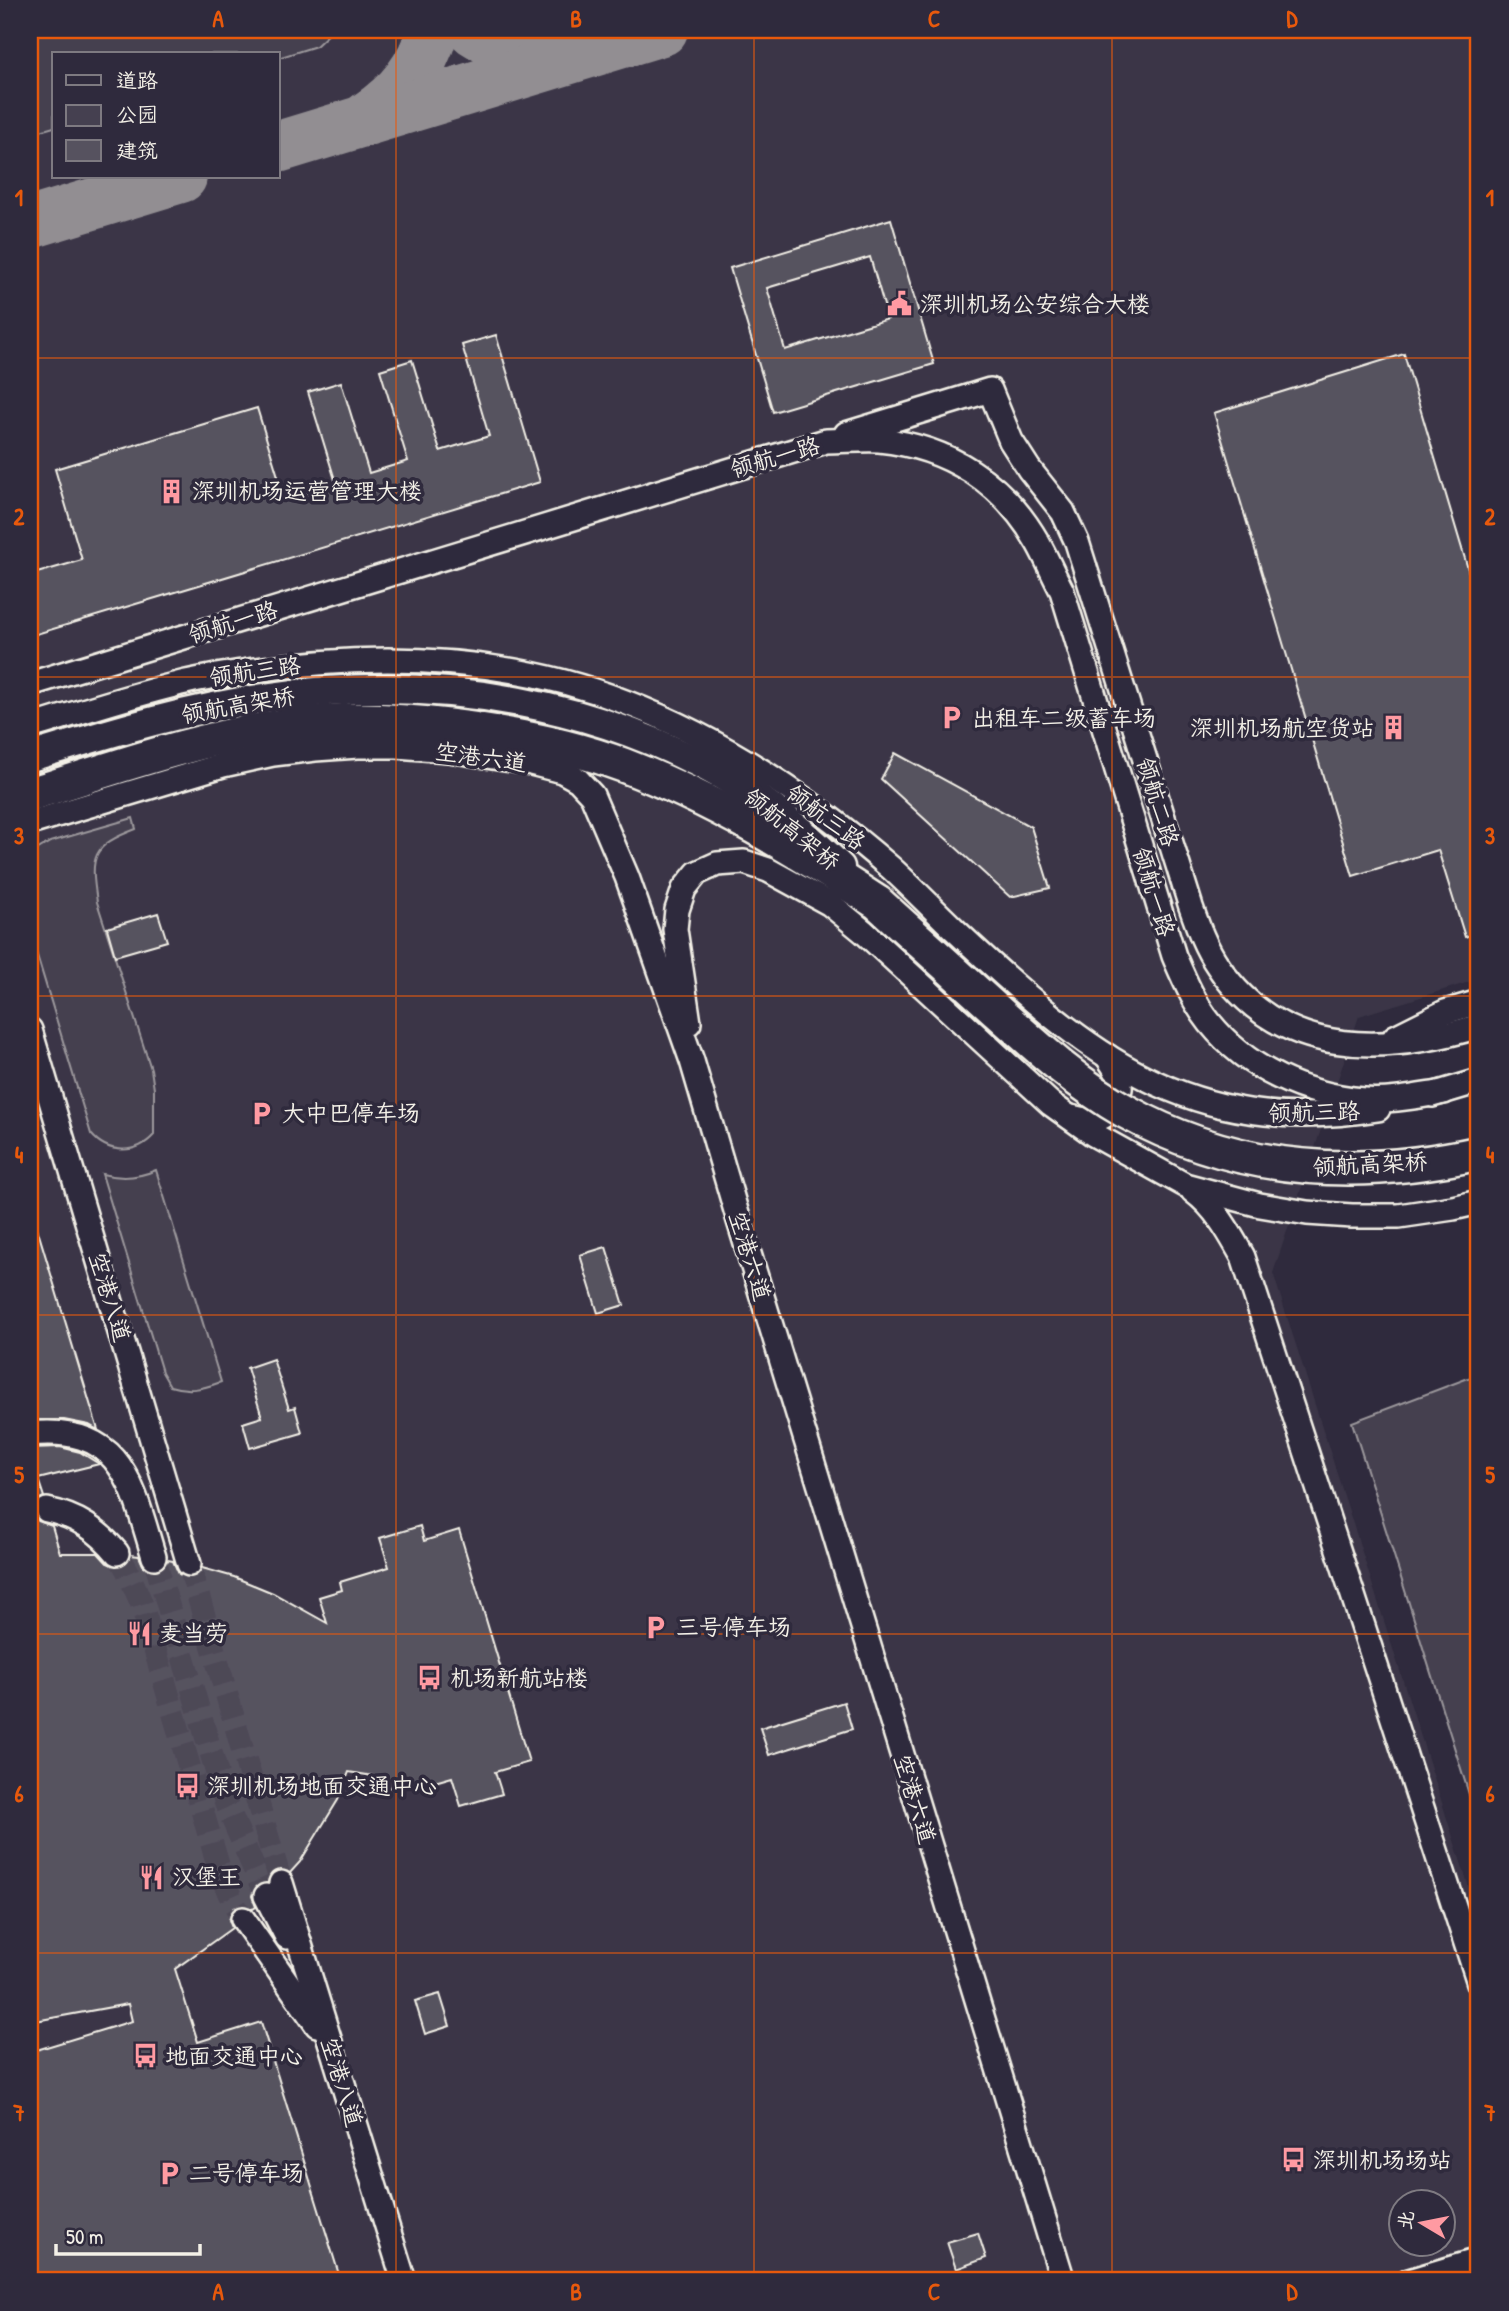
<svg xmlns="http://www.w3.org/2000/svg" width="1509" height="2311" viewBox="0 0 1509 2311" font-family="'Patrick Hand','LXGW WenKai TC',sans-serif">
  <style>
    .built { fill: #3b3647; fill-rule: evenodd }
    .green { fill: #454050; stroke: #9c989c; stroke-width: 2 }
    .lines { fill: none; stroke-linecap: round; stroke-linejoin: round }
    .taxiway { stroke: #928e92; stroke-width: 52 }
    .building { fill: #56525f; stroke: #f4f1e8; stroke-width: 2; fill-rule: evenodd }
    .minor-tunnel { stroke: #4d4857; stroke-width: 23; stroke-dasharray: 23 11; stroke-linecap: butt }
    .minor-casing { stroke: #f4f1e8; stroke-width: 28 }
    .major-casing { stroke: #f4f1e8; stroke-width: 33 }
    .highway-casing { stroke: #f4f1e8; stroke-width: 38 }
    .minor { stroke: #2f2a3d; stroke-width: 23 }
    .major { stroke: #2f2a3d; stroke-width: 28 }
    .highway { stroke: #2f2a3d; stroke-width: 33 }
    .highway-bridge-casing { stroke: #f4f1e8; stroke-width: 38; stroke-linecap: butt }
    .highway-bridge { stroke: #2f2a3d; stroke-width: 33 }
    .grid { fill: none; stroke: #e8590c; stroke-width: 2; stroke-opacity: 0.55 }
    .labels { text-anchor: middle; stroke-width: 7; stroke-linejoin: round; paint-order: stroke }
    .poi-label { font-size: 23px; fill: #f4f1e8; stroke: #2f2a3d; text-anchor: start }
    .street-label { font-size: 23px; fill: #f4f1e8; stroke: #2f2a3d }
    .neatline { fill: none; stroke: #e8590c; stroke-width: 2.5 }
    .grid-label { font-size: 23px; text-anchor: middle; font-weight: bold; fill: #e8590c }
  </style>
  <rect width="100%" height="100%" fill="#2f2a3d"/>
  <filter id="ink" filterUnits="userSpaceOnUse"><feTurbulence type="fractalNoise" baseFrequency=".0143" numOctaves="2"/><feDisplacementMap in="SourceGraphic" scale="14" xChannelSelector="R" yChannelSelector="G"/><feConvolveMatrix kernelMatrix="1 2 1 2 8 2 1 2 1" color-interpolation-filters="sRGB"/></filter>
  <g filter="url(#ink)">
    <path class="built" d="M 30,30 L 1479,30 L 1479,979 L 1359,1016 L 1273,1273 L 1479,1919 L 1479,2281 L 30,2281 ZM 54,54 L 278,54 L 278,177 L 54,177 ZM 1400,2202 L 1442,2202 L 1442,2244 L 1400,2244 Z"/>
    <g class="green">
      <path d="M 30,30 L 333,30 L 316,46 L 278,58 L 278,54 L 54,54 L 54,127 L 30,134 Z"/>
      <path d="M 133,818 L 136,829 C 91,846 90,856 97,902 L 151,1069 L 154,1089 L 154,1135 C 136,1155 108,1154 91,1134 L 30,932 L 30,854 L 50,842 Z"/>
      <path d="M 156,1170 L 221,1382 C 202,1389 189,1392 170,1386 L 162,1372 L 102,1174 C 121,1179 138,1178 156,1170 Z"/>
      <path d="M 1479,1374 L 1479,1826 L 1352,1422 Z"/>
    </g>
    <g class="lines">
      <g class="taxiway">
        <path d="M 474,30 C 501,48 532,60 565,57"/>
        <path d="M 368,117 C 401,95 422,68 433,30"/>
        <path d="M 278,147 L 662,30"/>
        <path d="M 30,223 L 181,177"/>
      </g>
    </g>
    <g class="building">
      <path d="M 891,219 L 934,364 L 773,412 L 730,268 ZM 870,257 L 888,319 L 785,350 L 767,288 Z"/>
      <path d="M 496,335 L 540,482 L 30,636 L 30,575 L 82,560 L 55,469 L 257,408 L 285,499 L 336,483 L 308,392 L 341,382 L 369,473 L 408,461 L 380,370 L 412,360 L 440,451 L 489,436 L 462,345 Z"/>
      <path d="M 1404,354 L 1479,606 L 1479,932 L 1465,937 L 1438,850 L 1353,876 L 1214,413 Z"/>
      <path d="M 895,753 L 1031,827 L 1050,888 L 1010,897 L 881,779 Z"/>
      <path d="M 158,913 L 167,941 L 115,956 L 107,928 Z"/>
      <path d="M 34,1218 L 98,1430 L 89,1425 L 64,1420 L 30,1420 L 30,1219 Z"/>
      <path d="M 606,1247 L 624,1305 L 598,1313 L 580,1255 Z"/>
      <path d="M 273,1359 L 289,1409 L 295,1407 L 302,1433 L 250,1448 L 243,1423 L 262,1417 L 247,1368 Z"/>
      <path d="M 60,1447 L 80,1452 L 99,1464 L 38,1479 L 44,1497 L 36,1501 L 33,1513 L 38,1521 L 52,1526 L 60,1553 L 98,1553 L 107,1563 L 119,1567 L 127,1563 L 131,1555 L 139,1556 L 144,1567 L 151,1571 L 164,1567 L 168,1560 L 173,1561 L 179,1574 L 186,1578 L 199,1574 L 202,1568 L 234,1577 L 273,1593 L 327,1623 L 319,1597 L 342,1590 L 340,1582 L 389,1567 L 380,1538 L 420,1526 L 424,1541 L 459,1530 L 529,1762 L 495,1772 L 502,1794 L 461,1806 L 452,1777 L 414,1788 L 411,1780 L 378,1791 L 373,1776 L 349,1772 L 338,1800 L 300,1862 L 290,1873 L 283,1869 L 271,1873 L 267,1882 L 259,1884 L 254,1889 L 252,1896 L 256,1907 L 253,1909 L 242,1905 L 234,1908 L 229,1920 L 232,1928 L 175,1969 L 198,2042 L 261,2022 L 341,2281 L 30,2281 L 30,2052 L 132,2021 L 128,2004 L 30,2022 L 30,1448 Z"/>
      <path d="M 844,1702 L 852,1729 L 769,1755 L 760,1728 Z"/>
      <path d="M 440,1994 L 450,2026 L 425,2034 L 415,2001 Z"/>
      <path d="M 978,2233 L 986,2258 L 956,2269 L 947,2242 Z"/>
    </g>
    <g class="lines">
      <g class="minor-tunnel">
        <path d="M 117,1553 L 127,1570 L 141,1602 L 221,1875 L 232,1900 L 243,1919"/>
        <path d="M 154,1557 L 226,1804 L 266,1896"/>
        <path d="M 189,1564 L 281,1883"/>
      </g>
      <defs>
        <g id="minor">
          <path d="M 846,434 L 990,390 L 1011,441 L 1029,469 L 1063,512 L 1077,542 L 1191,907 C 1198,927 1205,947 1218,966 C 1279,1058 1384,1055 1479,1026"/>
          <path d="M 30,684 L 826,441 C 844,441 862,439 879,440 C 949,447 1004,483 1038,543 C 1047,559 1054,576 1062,591 L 1174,956 C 1184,979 1194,1003 1210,1023 C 1248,1070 1305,1095 1364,1100 C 1391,1102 1418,1096 1444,1092"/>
          <path d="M 30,727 C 78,713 125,697 174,685 C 198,678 223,675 248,671 C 373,652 505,655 625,702 C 724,740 811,798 891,868 C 913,888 934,910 956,931 C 1087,1054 1187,1139 1378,1109"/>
          <path d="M 30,823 L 223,765 L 273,754 L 315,749 L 358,746 L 397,746 L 448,750 L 531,763 L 562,771 L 578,780 L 592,795 L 627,877 L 692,1061 L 739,1221 L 1063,2281"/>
          <path d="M 689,1023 L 675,929 L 677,910 L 684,889 L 697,873 L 717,864 L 744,862 L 768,870 L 830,904 L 864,932 L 1051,1104 L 1093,1134 L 1185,1185 L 1260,1205 L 1307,1213 L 1352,1216 L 1399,1216 L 1453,1208 L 1479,1202"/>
          <path d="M 30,1030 L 189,1564"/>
          <path d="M 1395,1037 L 1445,1012 L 1479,1002"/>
          <path d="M 1432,1095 L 1479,1081"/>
          <path d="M 1070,1117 C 1077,1118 1085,1121 1093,1120 C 1109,1118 1122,1098 1120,1082 C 1119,1072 1112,1064 1107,1056"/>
          <path d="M 1193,1191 C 1216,1208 1229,1232 1243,1257 L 1479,1983"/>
          <path d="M 30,1434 C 123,1424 132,1485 154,1557"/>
          <path d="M 47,1510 C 77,1516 98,1530 117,1553"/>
          <path d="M 281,1883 L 404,2281"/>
          <path d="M 266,1896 L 287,1937"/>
          <path d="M 243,1919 L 317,2025"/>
          <path d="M 1409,2281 L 1479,2260"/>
        </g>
        <path id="major" d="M 30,757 C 109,733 189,708 272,697 C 434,674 606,701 746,790 C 780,812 811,839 840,867"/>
        <path id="highway" d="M 30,794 C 117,767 204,736 295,724 C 345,718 398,720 448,726 C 507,733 567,744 623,765 C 713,799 797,850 878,903"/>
      </defs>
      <use href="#minor" class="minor-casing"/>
      <use href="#major" class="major-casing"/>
      <use href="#highway" class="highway-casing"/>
      <use href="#minor" class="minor"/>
      <use href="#major" class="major"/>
      <use href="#highway" class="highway"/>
      <defs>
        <path id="highway-bridge" d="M 878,903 C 917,938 956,974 996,1010 C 1036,1046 1077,1084 1125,1111 C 1236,1173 1357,1180 1479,1153"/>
      </defs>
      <use href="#highway-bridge" class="highway-bridge-casing"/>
      <use href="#highway-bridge" class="highway-bridge"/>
    </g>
  </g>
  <path class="grid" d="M 396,30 L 396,2281M 754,30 L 754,2281M 1112,30 L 1112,2281M 30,358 L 1479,358M 30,677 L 1479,677M 30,996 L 1479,996M 30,1315 L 1479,1315M 30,1634 L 1479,1634M 30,1953 L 1479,1953"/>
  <defs>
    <symbol id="civic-bare" viewBox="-9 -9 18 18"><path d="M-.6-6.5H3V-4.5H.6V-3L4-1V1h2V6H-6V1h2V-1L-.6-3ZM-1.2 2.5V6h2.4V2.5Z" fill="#ff9aa2" stroke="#2f2a3d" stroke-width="2.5" paint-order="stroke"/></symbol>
    <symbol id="building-bare" viewBox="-9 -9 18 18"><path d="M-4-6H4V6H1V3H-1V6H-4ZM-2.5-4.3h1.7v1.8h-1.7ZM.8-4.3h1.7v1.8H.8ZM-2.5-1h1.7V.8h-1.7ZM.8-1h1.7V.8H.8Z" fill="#ff9aa2" stroke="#2f2a3d" stroke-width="2.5" paint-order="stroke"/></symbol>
    <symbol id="parking-bare" viewBox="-9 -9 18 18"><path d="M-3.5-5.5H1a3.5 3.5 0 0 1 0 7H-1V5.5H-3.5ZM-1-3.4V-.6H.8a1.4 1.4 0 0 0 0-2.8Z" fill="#ff9aa2" stroke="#2f2a3d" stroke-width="2.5" paint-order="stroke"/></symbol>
    <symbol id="restaurant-bare" viewBox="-9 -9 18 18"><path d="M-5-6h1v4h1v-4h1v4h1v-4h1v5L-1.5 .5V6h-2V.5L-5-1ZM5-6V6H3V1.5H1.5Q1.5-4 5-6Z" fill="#ff9aa2" stroke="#2f2a3d" stroke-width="2.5" paint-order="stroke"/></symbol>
    <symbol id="bus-bare" viewBox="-9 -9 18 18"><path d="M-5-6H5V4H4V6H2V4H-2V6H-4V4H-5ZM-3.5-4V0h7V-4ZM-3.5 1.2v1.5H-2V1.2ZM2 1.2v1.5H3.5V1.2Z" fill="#ff9aa2" stroke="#2f2a3d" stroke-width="2.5" paint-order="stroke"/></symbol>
  </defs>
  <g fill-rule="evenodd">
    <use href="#civic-bare" x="882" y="286" width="35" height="35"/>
    <use href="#building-bare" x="154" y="474" width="35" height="35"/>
    <use href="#parking-bare" x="934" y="700" width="35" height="35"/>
    <use href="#building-bare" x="1376" y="710" width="35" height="35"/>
    <use href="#parking-bare" x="244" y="1096" width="35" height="35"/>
    <use href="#parking-bare" x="638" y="1610" width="35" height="35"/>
    <use href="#restaurant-bare" x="122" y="1616" width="35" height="35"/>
    <use href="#bus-bare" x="412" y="1660" width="35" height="35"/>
    <use href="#bus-bare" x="170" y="1768" width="35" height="35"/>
    <use href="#restaurant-bare" x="134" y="1860" width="35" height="35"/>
    <use href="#bus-bare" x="128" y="2038" width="35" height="35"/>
    <use href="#bus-bare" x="1276" y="2142" width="35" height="35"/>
    <use href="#parking-bare" x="152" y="2156" width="35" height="35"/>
  </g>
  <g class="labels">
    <g class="poi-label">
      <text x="920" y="312">深圳机场公安综合大楼</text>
      <text x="192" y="499">深圳机场运营管理大楼</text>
      <text x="972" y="726">出租车二级蓄车场</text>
      <text x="1374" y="736" text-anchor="end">深圳机场航空货站</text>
      <text x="282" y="1121">大中巴停车场</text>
      <text x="676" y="1635">三号停车场</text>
      <text x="159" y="1641">麦当劳</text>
      <text x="450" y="1686">机场新航站楼</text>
      <text x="207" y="1794">深圳机场地面交通中心</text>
      <text x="172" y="1885">汉堡王</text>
      <text x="165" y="2064">地面交通中心</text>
      <text x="1313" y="2168">深圳机场场站</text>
      <text x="189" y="2181">二号停车场</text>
    </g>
    <g class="street-label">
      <text transform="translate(775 457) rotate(-16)" y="8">领航一路</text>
      <text transform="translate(233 622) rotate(-17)" y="8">领航一路</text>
      <text transform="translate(255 671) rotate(-8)" y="8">领航三路</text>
      <text transform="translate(238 705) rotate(-10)" y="8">领航高架桥</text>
      <text transform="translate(481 757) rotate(8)" y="8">空港六道</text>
      <text transform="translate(1158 802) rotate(73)" y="8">领航二路</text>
      <text transform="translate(826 817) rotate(37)" y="8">领航三路</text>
      <text transform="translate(792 829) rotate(39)" y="8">领航高架桥</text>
      <text transform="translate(1154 892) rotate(73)" y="8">领航一路</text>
      <text transform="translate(1314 1112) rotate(-1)" y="8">领航三路</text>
      <text transform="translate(1370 1164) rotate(-3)" y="8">领航高架桥</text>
      <text transform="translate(750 1256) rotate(73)" y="8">空港六道</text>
      <text transform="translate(110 1297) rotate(73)" y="8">空港八道</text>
      <text transform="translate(915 1799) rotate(73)" y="8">空港六道</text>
      <text transform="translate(342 2082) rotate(73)" y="8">空港八道</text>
    </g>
  </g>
  <rect width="1509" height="2311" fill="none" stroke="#2f2a3d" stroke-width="77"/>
  <rect x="52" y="52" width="228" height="126" fill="#2f2a3d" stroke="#7e7a81" stroke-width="2"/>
  <rect x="66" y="75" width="35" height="10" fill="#2f2a3d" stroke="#7e7a81" stroke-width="2"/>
  <text x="116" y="88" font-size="21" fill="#f4f1e8">道路</text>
  <rect x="66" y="105" width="35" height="21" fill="#454050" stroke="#7e7a81" stroke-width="2"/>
  <text x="116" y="122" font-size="21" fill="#f4f1e8">公园</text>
  <rect x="66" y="140" width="35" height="21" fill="#56525f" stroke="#7e7a81" stroke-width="2"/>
  <text x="116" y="158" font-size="21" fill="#f4f1e8">建筑</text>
  <g transform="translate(1422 2223) rotate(280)"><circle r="33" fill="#2f2a3d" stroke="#7e7a81" stroke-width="2"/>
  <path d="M0-5L12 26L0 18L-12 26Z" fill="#ff9aa2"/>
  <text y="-10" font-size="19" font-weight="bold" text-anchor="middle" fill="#f4f1e8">北</text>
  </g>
  <path d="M56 2244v10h144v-10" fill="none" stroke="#f4f1e8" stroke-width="3.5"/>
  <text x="66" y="2244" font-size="21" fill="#f4f1e8" stroke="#2f2a3d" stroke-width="5" paint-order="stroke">50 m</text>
  <rect x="38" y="38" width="1432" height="2234" class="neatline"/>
  <g class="grid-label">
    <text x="218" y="27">A</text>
    <text x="576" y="27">B</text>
    <text x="934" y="27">C</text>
    <text x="1292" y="27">D</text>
    <text x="19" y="206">1</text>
    <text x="1490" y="206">1</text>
    <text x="19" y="525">2</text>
    <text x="1490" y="525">2</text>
    <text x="19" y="844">3</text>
    <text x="1490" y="844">3</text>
    <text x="19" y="1163">4</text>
    <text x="1490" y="1163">4</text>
    <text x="19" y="1483">5</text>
    <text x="1490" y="1483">5</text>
    <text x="19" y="1802">6</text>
    <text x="1490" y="1802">6</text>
    <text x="19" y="2121">7</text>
    <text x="1490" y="2121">7</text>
    <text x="218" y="2300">A</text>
    <text x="576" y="2300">B</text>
    <text x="934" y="2300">C</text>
    <text x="1292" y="2300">D</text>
  </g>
</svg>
